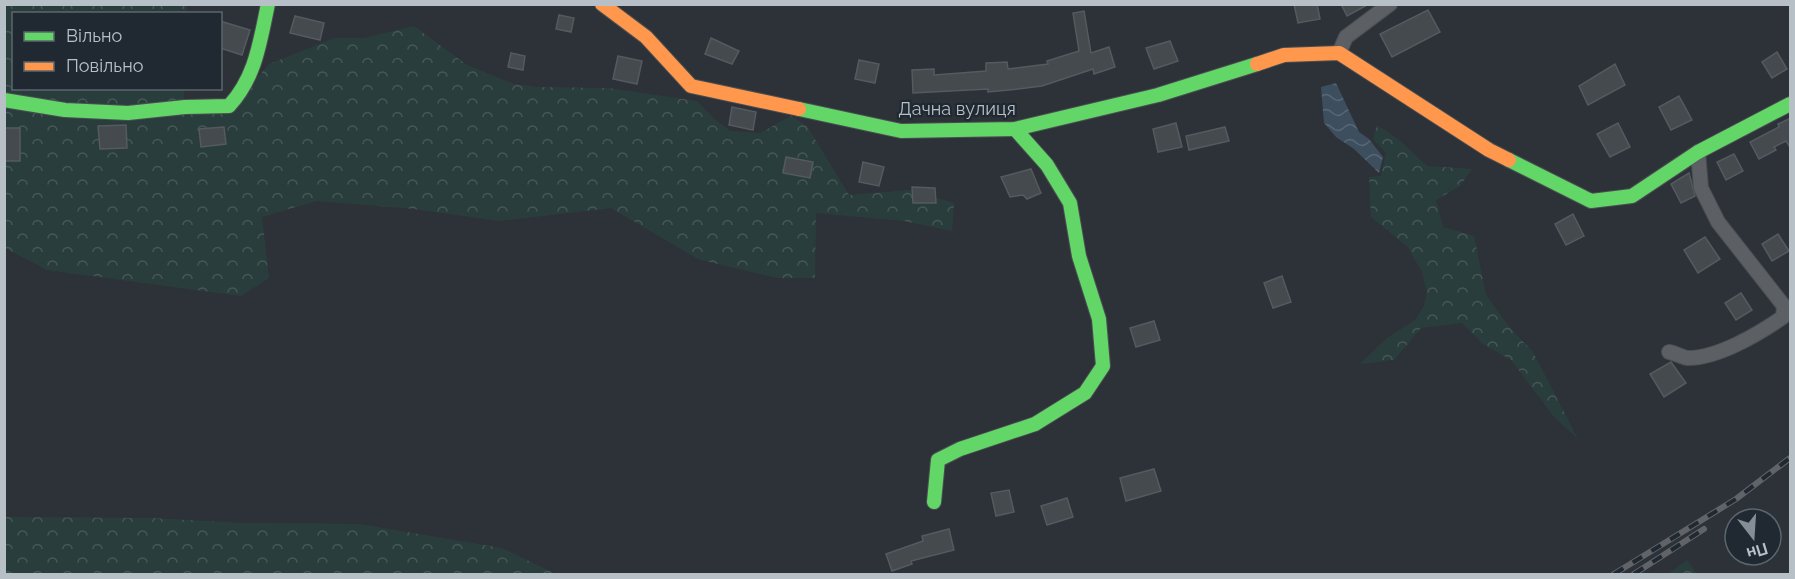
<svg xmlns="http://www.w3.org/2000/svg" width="1795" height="579" viewBox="0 0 1795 579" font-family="Raleway,sans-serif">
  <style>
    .forest { fill: url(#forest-crowns) }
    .water { fill: url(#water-waves) }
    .building { fill: #454a4f; stroke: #545a5f; stroke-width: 1.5 }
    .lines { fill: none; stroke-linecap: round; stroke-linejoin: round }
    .street-casing { stroke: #4a4e52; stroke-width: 16 }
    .fast-casing { stroke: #4a4e52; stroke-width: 16 }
    .slow-casing { stroke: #4a4e52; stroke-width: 16 }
    .street { stroke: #5c6065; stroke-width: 14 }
    .fast { stroke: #63d668; stroke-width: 14 }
    .slow { stroke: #ff974d; stroke-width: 14 }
    .rail-casing { stroke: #606469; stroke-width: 6 }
    .rail { stroke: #202931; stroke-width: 4; stroke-dasharray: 11; stroke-linecap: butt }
    .labels { text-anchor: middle; stroke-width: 4.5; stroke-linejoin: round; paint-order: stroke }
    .street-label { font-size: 18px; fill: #b7bfc7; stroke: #202931 }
  </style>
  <defs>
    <pattern id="forest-crowns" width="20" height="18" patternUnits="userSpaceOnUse" patternTransform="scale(1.5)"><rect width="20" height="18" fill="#2a3d3d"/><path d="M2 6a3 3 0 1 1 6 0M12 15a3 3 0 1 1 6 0" fill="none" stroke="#475758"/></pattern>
    <pattern id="water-waves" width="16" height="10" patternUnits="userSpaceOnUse" patternTransform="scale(1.5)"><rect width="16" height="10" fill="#3d4f5f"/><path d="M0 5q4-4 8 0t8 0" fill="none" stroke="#576774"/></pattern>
  </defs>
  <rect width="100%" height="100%" fill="#2c3237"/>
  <g class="forest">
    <path d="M 4,5 L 187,5 L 187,13 L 14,14 L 14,88 L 184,89 L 183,113 L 242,95 L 269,64 L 335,38 L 364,38 L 414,26 L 467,65 L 514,84 L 538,87 L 608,88 L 697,101 L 713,118 L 730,131 L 760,133 L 791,116 L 807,126 L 849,195 L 909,190 L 954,203 L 952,231 L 904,221 L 816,213 L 815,278 L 778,278 L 700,260 L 611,208 L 499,221 L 414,209 L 316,201 L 262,217 L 269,278 L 241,296 L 47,270 L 5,248 Z"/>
    <path d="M 1377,125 L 1398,139 L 1427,166 L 1472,169 L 1460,186 L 1436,200 L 1443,227 L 1474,236 L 1486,295 L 1510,328 L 1533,352 L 1578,439 L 1555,418 L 1511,360 L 1483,344 L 1462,323 L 1421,328 L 1394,360 L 1360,364 L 1387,338 L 1415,320 L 1424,306 L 1427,292 L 1422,272 L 1407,246 L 1371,217 L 1369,177 L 1381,176 L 1386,153 L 1373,139 Z"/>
    <path d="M 5,517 L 151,518 L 243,523 L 359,524 L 502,548 L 556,574 L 5,574 Z"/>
    <path d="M 1687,560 L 1697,574 L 1668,574 Z"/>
  </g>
  <path class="water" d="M 1336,83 L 1359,132 L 1369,139 L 1383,157 L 1379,173 L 1354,149 L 1336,137 L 1324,123 L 1321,87 Z"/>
  <g class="building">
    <path d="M 1294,4 L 1317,4 L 1320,19 L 1298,23 Z"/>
    <path d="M 1341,4 L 1369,4 L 1347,16 Z"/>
    <path d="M 1428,10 L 1440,32 L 1392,57 L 1380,34 Z"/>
    <path d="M 1084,11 L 1091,53 L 1109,47 L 1115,67 L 1094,74 L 1093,69 L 1042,86 L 1009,90 L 988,92 L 988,89 L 913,93 L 912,70 L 934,69 L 934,75 L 986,71 L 986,63 L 1007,62 L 1008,69 L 1048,64 L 1047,61 L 1079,51 L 1073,13 Z"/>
    <path d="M 559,15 L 574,18 L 571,32 L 556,29 Z"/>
    <path d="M 295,16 L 324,23 L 320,40 L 290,33 Z"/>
    <path d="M 220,21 L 250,30 L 242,55 L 220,48 Z"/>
    <path d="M 711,38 L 739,51 L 732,64 L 705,54 Z"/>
    <path d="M 1170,41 L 1178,61 L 1154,69 L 1146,48 Z"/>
    <path d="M 1777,52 L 1787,69 L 1772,78 L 1762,62 Z"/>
    <path d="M 511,53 L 525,56 L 523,70 L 508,67 Z"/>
    <path d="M 618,56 L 642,61 L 637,84 L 613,79 Z"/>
    <path d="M 859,60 L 879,64 L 875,83 L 855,79 Z"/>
    <path d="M 1615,64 L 1625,85 L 1588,105 L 1579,86 Z"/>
    <path d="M 1679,96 L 1692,120 L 1671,130 L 1659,107 Z"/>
    <path d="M 732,107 L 756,112 L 753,130 L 729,125 Z"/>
    <path d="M 1791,118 L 1791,149 L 1786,141 L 1774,147 L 1776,150 L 1759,159 L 1750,142 L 1779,127 L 1778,124 Z"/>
    <path d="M 1176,123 L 1182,147 L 1158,152 L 1153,129 Z"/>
    <path d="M 1618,123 L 1630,147 L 1610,157 L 1597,134 Z"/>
    <path d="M 126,125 L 127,148 L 100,149 L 98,126 Z"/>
    <path d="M 224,127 L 226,144 L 201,147 L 199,129 Z"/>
    <path d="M 1225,127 L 1229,141 L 1189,150 L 1186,136 Z"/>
    <rect x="4" y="128" width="16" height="33"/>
    <path d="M 1734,154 L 1743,171 L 1726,180 L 1717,162 Z"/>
    <path d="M 786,157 L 813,162 L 810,178 L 783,173 Z"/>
    <path d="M 863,162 L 884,167 L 879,186 L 859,182 Z"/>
    <path d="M 1031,169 L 1041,193 L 1027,199 L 1023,195 L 1010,197 L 1001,177 Z"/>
    <path d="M 1689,173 L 1695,196 L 1681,203 L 1671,184 Z"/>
    <path d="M 912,187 L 935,188 L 936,203 L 913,203 Z"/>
    <path d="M 1573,214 L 1584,236 L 1566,245 L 1555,224 Z"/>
    <path d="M 1778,234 L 1789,251 L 1772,261 L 1762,244 Z"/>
    <path d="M 1705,237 L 1720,259 L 1698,273 L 1684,250 Z"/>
    <path d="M 1282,276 L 1291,302 L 1273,308 L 1264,283 Z"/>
    <path d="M 1741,293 L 1752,310 L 1736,320 L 1725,303 Z"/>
    <path d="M 1154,321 L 1160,340 L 1136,347 L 1130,328 Z"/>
    <path d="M 1671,362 L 1686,383 L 1664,397 L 1650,374 Z"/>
    <path d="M 1154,469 L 1161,491 L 1126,501 L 1120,478 Z"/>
    <path d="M 1009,490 L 1014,512 L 996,516 L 991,493 Z"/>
    <path d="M 1067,498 L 1073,517 L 1047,525 L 1041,506 Z"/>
    <path d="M 949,529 L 954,550 L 911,561 L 912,564 L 892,571 L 886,554 L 923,541 L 922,536 Z"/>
  </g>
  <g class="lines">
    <defs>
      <g id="street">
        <path d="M 1339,53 L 1346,37 L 1390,4"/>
        <path d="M 1669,352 C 1675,353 1682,357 1687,358 C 1717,359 1760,333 1783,317 L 1784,306 L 1718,222 L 1701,188 L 1698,152"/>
      </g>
      <g id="fast">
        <path d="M 4,100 L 65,110 L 128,113 L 185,107 L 229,106 C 256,77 260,41 268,4"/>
        <path d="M 799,109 L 901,131 L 1015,129 L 1158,95 L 1257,64"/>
        <path d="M 1509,160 L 1591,201 L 1632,196 L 1698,152 L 1790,104"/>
        <path d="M 934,502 L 938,460 L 960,449 L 1035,424 L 1085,393 L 1103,366 L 1099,319 L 1079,256 L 1070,203 L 1047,165 L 1015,129"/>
      </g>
      <g id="slow">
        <path d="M 602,4 L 646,37 L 691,86 L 799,109"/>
        <path d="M 1257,64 L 1284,55 L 1339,53 L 1489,150 L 1509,160"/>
      </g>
    </defs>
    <use href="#street" class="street-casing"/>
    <use href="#fast" class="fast-casing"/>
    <use href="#slow" class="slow-casing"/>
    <use href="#street" class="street"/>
    <use href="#fast" class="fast"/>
    <use href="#slow" class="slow"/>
    <defs>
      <g id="rail">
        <path d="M 1614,574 L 1736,499 L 1790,458"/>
        <path d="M 1634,574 L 1704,529"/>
      </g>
    </defs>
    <use href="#rail" class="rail-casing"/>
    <use href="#rail" class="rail"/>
  </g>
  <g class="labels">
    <g class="street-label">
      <text x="957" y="115">Дачна вулиця</text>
    </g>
  </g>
  <rect width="1795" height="579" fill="none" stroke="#b7bfc7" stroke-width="12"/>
  <rect x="12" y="12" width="210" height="78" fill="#202931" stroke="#5c656d" stroke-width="1.5"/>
  <rect x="24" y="32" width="30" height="9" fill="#63d668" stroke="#5c656d" stroke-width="1.5"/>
  <text x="66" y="42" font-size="18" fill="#b7bfc7">Вільно</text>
  <rect x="24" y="62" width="30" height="9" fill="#ff974d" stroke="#5c656d" stroke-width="1.5"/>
  <text x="66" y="72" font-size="18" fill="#b7bfc7">Повільно</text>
  <g transform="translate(1753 537) rotate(163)"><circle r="28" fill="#202931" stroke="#5c656d" stroke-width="1.5"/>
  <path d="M0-4.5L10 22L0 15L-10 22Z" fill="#868e95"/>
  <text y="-9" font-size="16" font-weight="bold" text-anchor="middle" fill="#b7bfc7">Пн</text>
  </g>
</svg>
